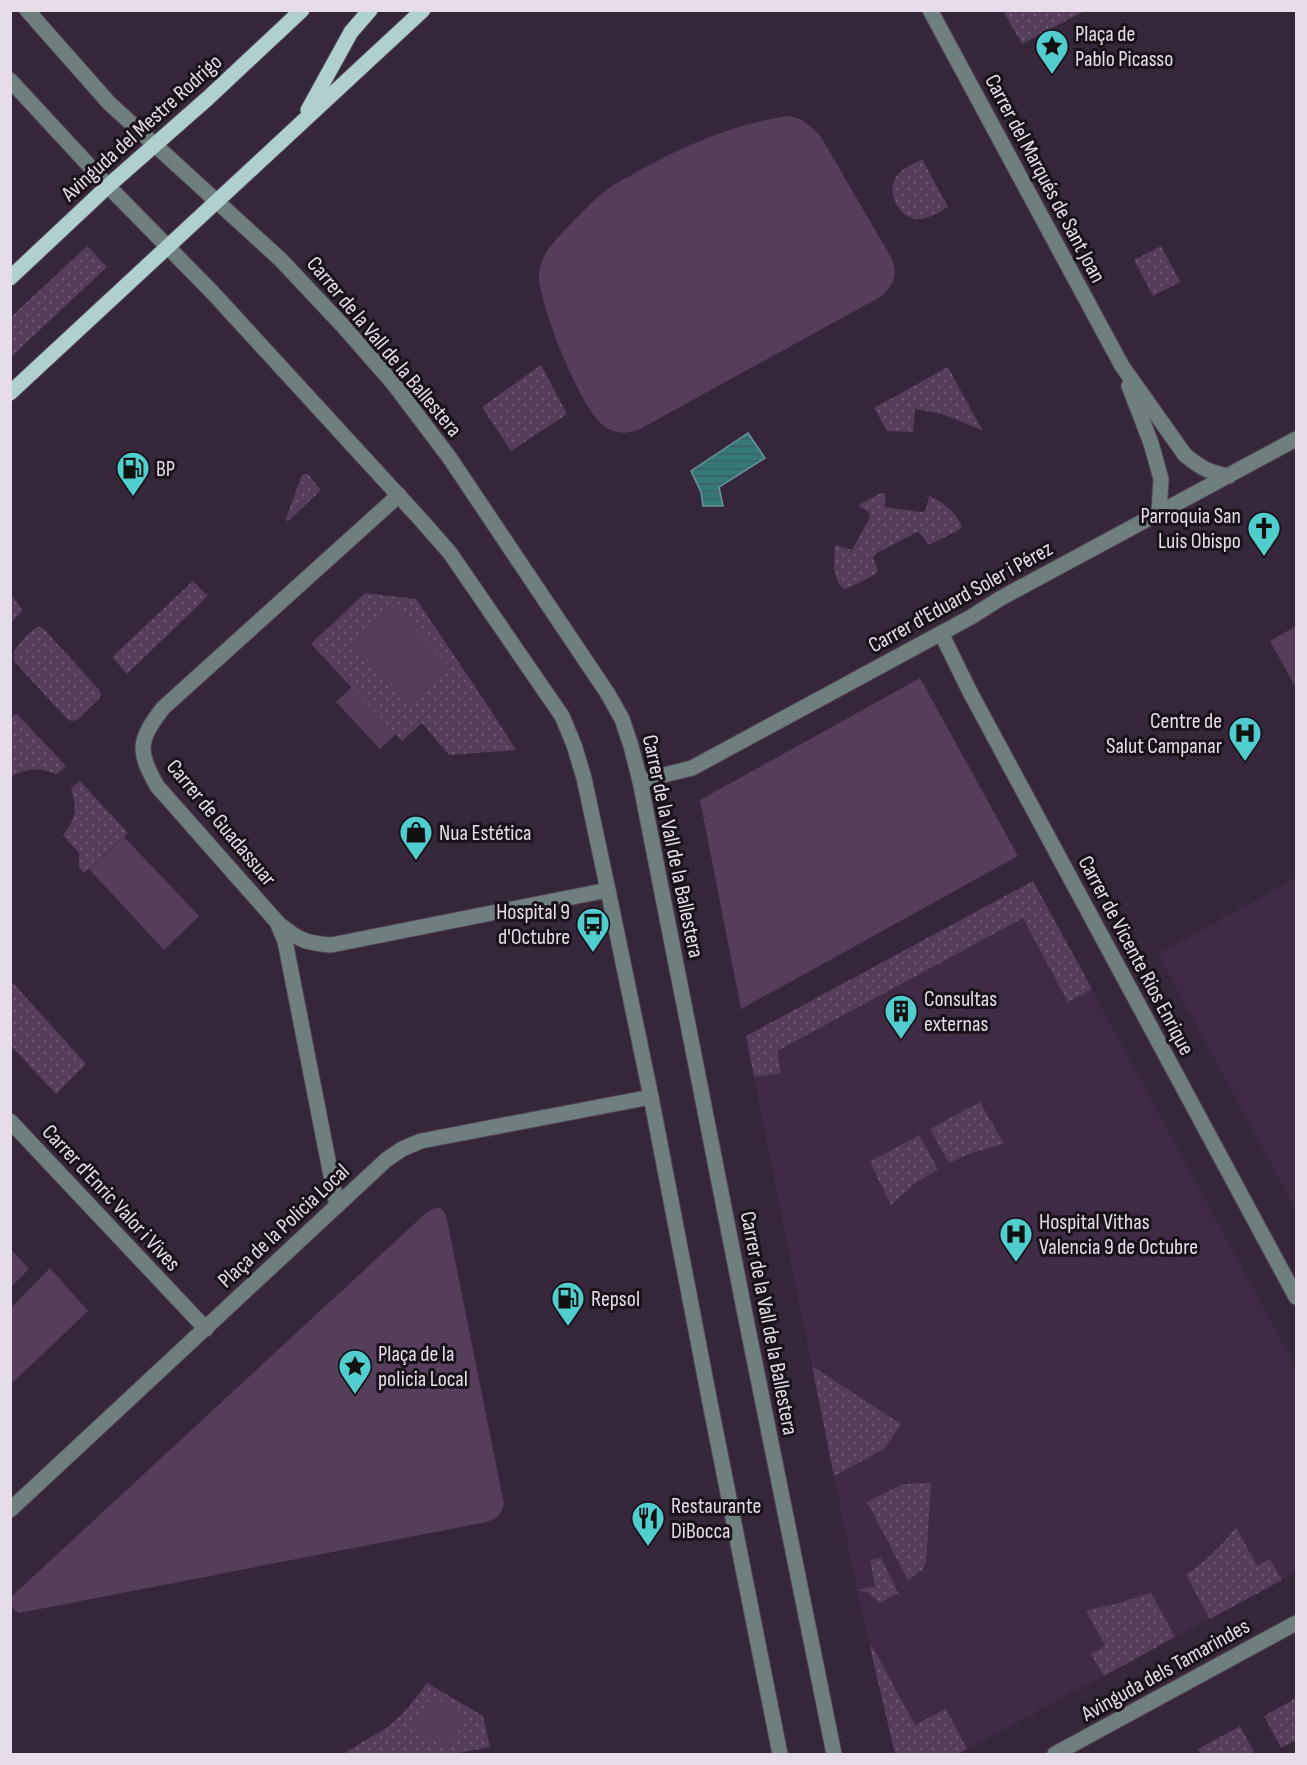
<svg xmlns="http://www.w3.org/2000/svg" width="1307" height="1765" viewBox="0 0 1307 1765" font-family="'Sofia Sans Condensed',sans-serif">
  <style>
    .built { fill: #3f2b44 }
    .grass { fill: url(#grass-dots) }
    .park { fill: #553e5a }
    .water { fill: url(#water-rules); stroke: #6a969a; stroke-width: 1.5 }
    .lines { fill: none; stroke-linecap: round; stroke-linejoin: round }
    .minor-casing { stroke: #524355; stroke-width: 17 }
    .major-casing { stroke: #524355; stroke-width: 17 }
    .minor { stroke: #6f7e7e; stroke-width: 15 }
    .major { stroke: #b0cfcf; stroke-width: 15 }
    .labels { text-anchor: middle; stroke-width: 6; stroke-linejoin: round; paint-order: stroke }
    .poi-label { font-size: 22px; fill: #e7ddea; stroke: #19121b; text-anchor: start }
    .street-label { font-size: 22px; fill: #e7ddea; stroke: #19121b }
  </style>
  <defs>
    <pattern id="grass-dots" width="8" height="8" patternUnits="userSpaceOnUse" patternTransform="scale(1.5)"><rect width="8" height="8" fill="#553e5a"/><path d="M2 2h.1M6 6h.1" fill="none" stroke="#6d5972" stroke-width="1.8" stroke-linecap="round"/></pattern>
    <pattern id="water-rules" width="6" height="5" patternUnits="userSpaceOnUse" patternTransform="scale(1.5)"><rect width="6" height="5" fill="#357878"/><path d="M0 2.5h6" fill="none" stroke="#3c6062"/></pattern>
  </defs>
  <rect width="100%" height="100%" fill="#362639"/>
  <g class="built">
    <path d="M 1296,878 L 1296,1210 L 1158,954 Z"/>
    <path d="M 1033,881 L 1296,1368 L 1296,1572 L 958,1754 L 895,1754 L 857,1590 L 746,1036 Z"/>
  </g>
  <g class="grass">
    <path d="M 1003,11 L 1084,11 L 1022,44 Z"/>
    <path d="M 922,159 L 948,207 C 939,212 928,220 917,219 C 899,217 887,195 895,179 C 900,169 913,164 922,159 Z"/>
    <path d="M 87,246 L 107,267 L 11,357 L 11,317 Z"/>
    <path d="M 1161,246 L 1180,282 L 1153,296 L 1134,260 Z"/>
    <path d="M 541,365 L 567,414 L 511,451 L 482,407 Z"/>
    <path d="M 948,367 L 982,430 L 942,414 L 915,409 L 913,432 L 887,431 L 874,408 Z"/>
    <path d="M 305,474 L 308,474 L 320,489 L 320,491 L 287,522 L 286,518 L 302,475 Z"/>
    <path d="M 881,493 L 885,493 L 885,507 L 921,512 L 925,511 C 928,506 927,501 929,496 L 932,497 C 945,503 956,513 962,526 L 959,530 L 929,545 L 919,532 L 915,533 L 877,553 L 873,557 L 878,571 L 874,575 L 848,588 L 844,589 C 832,580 834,560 835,547 L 836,545 L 852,550 L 870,517 L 869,512 L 859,507 L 860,504 Z"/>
    <path d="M 193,581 L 208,596 L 127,674 L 112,657 Z"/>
    <path d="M 365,593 L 416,599 L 488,706 L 516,750 L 449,755 L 422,723 L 402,741 L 311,644 Z"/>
    <path d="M 11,595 L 20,606 L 22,611 L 11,623 Z"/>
    <path d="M 40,627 L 44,629 L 100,691 L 101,695 L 99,699 L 77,720 L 72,721 L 68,720 L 14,661 C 11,647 26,637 35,628 Z"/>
    <path d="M 16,713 L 66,766 L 57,774 C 40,768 27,767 11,777 L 11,718 Z"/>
    <path d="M 80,781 L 128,833 L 84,873 L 79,867 L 79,853 L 63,835 C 77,817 77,809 71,788 Z"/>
    <path d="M 1033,881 L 1092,989 L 1068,1002 L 1023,918 L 777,1051 L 781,1073 L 754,1077 L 746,1036 Z"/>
    <path d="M 11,981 L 86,1064 L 56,1094 L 11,1046 Z"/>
    <path d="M 980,1102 L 1004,1144 L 974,1152 L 949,1163 L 930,1129 Z"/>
    <path d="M 919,1135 L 938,1169 L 914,1184 L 891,1205 L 870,1162 Z"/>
    <path d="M 812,1366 L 901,1424 L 884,1449 L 834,1476 Z"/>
    <path d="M 931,1483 L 926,1563 L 922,1570 L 908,1580 L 867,1502 L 903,1484 Z"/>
    <path d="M 1236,1527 L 1257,1566 L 1270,1559 L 1282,1580 L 1210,1619 L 1186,1575 C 1205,1562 1222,1546 1236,1527 Z"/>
    <path d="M 881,1558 L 898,1593 L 880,1603 L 867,1592 L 857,1590 L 875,1586 L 870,1560 Z"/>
    <path d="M 1151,1593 L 1175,1637 L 1104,1676 L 1091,1654 L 1105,1646 L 1086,1610 L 1116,1604 Z"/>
    <path d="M 872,1646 L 915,1725 L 946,1709 L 967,1749 L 958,1754 L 895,1754 L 870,1647 Z"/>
    <path d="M 427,1683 L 483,1716 L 490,1747 L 454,1754 L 343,1754 L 389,1726 L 406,1710 Z"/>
    <path d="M 1296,1698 L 1296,1740 L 1281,1748 L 1264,1716 Z"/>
    <path d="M 1240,1726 L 1255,1754 L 1201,1754 L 1198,1749 Z"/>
  </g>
  <g class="park">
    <path d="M 788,116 C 803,118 811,126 821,137 L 892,259 C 898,275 894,284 882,296 L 638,430 C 626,434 615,434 604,426 C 580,408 545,316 540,286 C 538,278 539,267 543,259 C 547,248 557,239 565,230 C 577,217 590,203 604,192 C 613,184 625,179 635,173 C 682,146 734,124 788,116 Z"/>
    <path d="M 393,607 L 451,667 L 412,706 L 353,644 Z"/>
    <path d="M 1296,626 L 1296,688 L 1270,641 Z"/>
    <path d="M 920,678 L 1018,856 L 741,1009 L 700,800 Z"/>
    <path d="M 352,687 L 396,734 L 380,749 L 336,702 Z"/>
    <path d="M 124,837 L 199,916 L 164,950 L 89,869 Z"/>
    <path d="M 438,1207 L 443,1210 L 446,1215 L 504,1504 C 501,1515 498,1518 487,1522 L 19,1613 L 15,1611 L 11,1604 L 11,1597 L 427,1212 Z"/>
    <path d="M 10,1248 L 29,1269 L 11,1287 L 10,1287 Z"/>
    <path d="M 50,1268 L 88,1311 L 11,1384 L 11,1308 Z"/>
    <path d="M 433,1696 L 466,1718 L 446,1749 L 413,1727 Z"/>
  </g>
  <path class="water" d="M 748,433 L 765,458 L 719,487 L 723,506 L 703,506 L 701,492 L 691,471 Z"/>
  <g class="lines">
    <defs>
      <g id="minor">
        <path d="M 27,10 L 109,103 L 281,260 L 343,326 L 393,383 L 449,457 L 608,694 L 622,719 L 631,746 L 640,781 L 745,1314 L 834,1754"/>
        <path d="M 930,10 L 1122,366 L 1185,455 C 1200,467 1209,473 1229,476"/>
        <path d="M 10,80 L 108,186 L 213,293 L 422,521 L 450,553 L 562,716 L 574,745 L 584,778 L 608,890 L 651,1097 L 711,1408 L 780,1754"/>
        <path d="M 1129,386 L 1151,443 L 1161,479 L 1159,513"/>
        <path d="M 941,633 L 970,692 L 1296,1297"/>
        <path d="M 640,781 L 692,768 L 971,617 L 1001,598 L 1296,439"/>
        <path d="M 279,924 C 299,940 305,943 331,945 L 608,890"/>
        <path d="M 10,1121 L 206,1329"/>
        <path d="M 337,1206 L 285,941 L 277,922 L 157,786 C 137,750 138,741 163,708 L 399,495"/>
        <path d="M 10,1510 L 386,1160 L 402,1149 L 421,1141 L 651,1097"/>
        <path d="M 1055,1754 L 1296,1623"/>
      </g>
      <g id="major">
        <path d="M 308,110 L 351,32 L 370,10"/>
        <path d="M 10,278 L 108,186 L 208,98 L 302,10"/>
        <path d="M 10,393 L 423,10"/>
      </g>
    </defs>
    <use href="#minor" class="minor-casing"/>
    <use href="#major" class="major-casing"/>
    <use href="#minor" class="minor"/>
    <use href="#major" class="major"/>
  </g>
  <defs>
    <symbol id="sight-pin" viewBox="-11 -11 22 30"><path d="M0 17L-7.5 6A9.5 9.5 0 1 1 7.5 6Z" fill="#52cdcd" stroke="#19121b"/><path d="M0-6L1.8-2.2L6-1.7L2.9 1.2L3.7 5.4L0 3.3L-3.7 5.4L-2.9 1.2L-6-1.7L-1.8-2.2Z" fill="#111"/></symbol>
    <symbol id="fuel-pin" viewBox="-11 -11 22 30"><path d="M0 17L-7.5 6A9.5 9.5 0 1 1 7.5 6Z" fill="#52cdcd" stroke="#19121b"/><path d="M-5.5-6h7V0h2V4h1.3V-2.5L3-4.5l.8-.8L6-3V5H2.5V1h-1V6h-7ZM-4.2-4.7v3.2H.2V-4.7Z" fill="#111"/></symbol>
    <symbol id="church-pin" viewBox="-11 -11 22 30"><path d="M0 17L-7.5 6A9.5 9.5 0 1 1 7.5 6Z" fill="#52cdcd" stroke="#19121b"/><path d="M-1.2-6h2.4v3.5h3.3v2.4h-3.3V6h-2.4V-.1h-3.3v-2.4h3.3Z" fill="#111"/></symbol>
    <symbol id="hospital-pin" viewBox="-11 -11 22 30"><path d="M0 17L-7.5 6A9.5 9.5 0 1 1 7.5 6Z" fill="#52cdcd" stroke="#19121b"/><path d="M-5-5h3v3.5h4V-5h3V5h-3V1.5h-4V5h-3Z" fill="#111"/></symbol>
    <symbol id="shop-pin" viewBox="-11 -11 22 30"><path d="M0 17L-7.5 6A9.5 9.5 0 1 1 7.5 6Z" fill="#52cdcd" stroke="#19121b"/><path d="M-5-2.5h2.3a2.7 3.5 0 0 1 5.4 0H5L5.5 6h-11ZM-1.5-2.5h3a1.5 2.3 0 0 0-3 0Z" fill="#111"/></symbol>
    <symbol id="bus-pin" viewBox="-11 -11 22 30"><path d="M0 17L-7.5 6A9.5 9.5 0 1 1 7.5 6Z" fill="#52cdcd" stroke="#19121b"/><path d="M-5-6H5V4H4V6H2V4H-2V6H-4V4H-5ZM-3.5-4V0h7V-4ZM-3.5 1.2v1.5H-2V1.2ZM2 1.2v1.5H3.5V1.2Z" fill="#111"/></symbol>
    <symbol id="building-pin" viewBox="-11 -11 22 30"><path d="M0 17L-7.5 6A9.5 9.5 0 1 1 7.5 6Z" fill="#52cdcd" stroke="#19121b"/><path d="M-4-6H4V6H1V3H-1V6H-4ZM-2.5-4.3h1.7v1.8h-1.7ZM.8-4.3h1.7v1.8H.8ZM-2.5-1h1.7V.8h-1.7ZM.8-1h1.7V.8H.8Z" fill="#111"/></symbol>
    <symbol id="restaurant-pin" viewBox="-11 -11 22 30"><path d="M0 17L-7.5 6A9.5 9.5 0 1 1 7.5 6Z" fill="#52cdcd" stroke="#19121b"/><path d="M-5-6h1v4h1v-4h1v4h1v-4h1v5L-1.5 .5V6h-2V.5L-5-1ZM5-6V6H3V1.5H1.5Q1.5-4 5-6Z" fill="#111"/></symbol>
  </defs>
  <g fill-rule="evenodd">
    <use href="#sight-pin" x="1033" y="27" width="38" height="52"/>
    <use href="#fuel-pin" x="114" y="449" width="38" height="52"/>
    <use href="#church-pin" x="1245" y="509" width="38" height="52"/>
    <use href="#hospital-pin" x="1226" y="714" width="38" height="52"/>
    <use href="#shop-pin" x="397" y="813" width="38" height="52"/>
    <use href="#bus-pin" x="574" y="905" width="38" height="52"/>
    <use href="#building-pin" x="882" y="992" width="38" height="52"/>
    <use href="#hospital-pin" x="997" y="1215" width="38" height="52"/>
    <use href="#fuel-pin" x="549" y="1279" width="38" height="52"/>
    <use href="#sight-pin" x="336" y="1347" width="38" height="52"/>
    <use href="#restaurant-pin" x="629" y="1499" width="38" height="52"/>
  </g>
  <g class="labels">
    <g class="poi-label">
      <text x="1075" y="41">Plaça de<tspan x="1075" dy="25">Pablo Picasso</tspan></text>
      <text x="156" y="476">BP</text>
      <text x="1241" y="523" text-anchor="end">Parroquia San<tspan x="1241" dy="25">Luis Obispo</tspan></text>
      <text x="1222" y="728" text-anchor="end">Centre de<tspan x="1222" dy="25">Salut Campanar</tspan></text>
      <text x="439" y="840">Nua Estética</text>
      <text x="570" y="919" text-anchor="end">Hospital 9<tspan x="570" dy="25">d'Octubre</tspan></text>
      <text x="924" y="1006">Consultas<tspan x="924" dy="25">externas</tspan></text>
      <text x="1039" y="1229">Hospital Vithas<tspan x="1039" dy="25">Valencia 9 de Octubre</tspan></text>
      <text x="591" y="1306">Repsol</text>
      <text x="378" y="1361">Plaça de la<tspan x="378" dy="25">policia Local</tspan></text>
      <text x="671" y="1513">Restaurante<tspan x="671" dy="25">DiBocca</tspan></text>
    </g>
    <g class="street-label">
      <text transform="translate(141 127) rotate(-42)" y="8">Avinguda del Mestre Rodrigo</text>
      <text transform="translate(1046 178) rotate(62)" y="8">Carrer del Marqués de Sant Joan</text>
      <text transform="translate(385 346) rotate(50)" y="8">Carrer de la Vall de la Ballestera</text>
      <text transform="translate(960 596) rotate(-29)" y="8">Carrer d'Eduard Soler i Pérez</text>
      <text transform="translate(222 822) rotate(50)" y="8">Carrer de Guadassuar</text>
      <text transform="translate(674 846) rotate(78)" y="8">Carrer de la Vall de la Ballestera</text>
      <text transform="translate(1137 955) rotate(62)" y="8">Carrer de Vicente Rios Enrique</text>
      <text transform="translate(112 1197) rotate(47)" y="8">Carrer d'Enric Valor i Vives</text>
      <text transform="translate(283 1225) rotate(-43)" y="8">Plaça de la Policia Local</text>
      <text transform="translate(770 1323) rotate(79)" y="8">Carrer de la Vall de la Ballestera</text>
      <text transform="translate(1165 1669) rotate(-29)" y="8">Avinguda dels Tamarindes</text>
    </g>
  </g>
  <rect width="1307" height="1765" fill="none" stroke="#e7ddea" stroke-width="24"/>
</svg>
